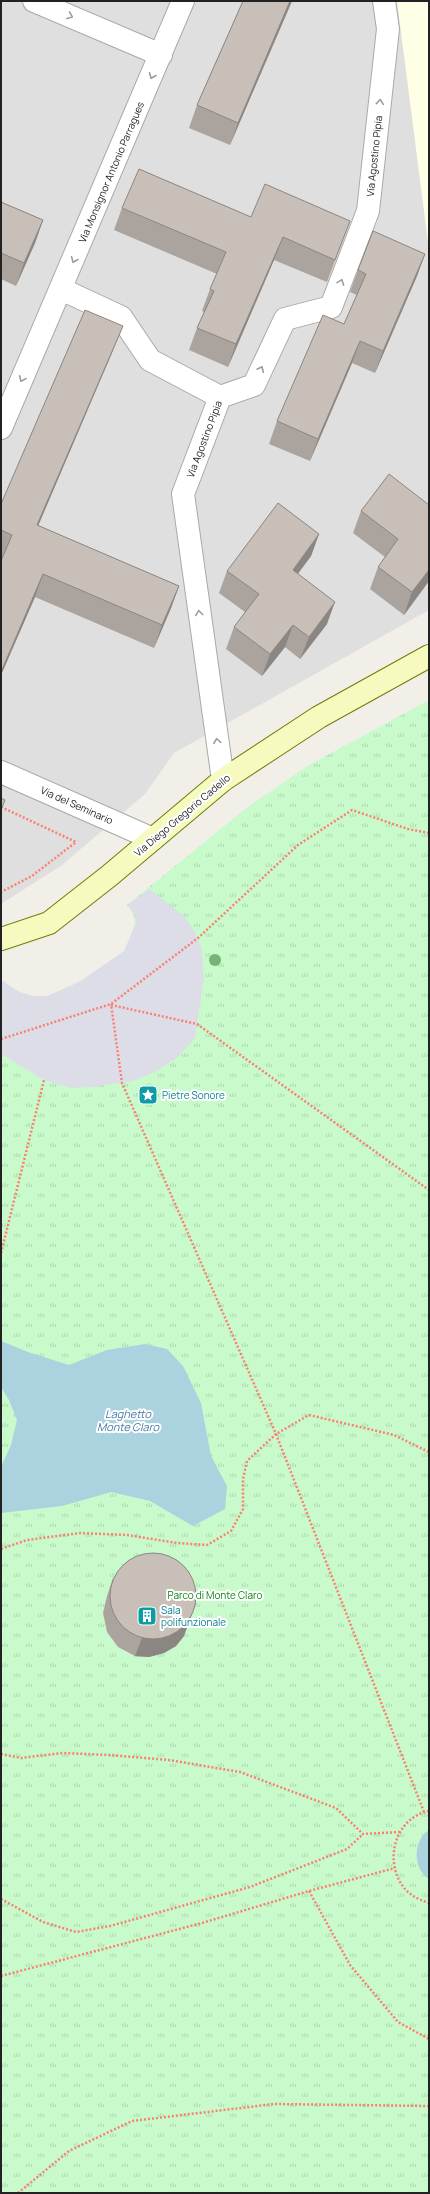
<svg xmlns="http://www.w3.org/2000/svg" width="430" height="2194" viewBox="0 0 430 2194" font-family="Manrope,sans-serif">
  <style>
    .residential { fill: #e0dfdf }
    .education { fill: #ffffe5 }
    .park { fill: url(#park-tufts) }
    .plaza { fill: #dddde8 }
    .water { fill: #aad3df }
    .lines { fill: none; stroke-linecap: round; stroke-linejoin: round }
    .street-casing { stroke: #a9a9a9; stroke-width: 24 }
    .secondary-casing { stroke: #707d05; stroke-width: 24 }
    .path { stroke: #fa8072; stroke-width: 2.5; stroke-dasharray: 2 2; stroke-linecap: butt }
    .street { stroke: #fff; stroke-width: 22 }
    .secondary { stroke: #f7fabf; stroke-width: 22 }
    .tree { fill: #74b475 }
    .wall { fill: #aba49e }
    .shaded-wall { fill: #8b8681 }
    .building { fill: #c7bfb8; stroke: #8b8681 }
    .oneway { stroke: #9c9c9c }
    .labels { text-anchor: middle; stroke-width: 4; stroke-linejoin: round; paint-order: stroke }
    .street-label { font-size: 10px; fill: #222; stroke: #fff }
    .culture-label { font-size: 10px; fill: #0d838f; stroke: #fff; text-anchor: start }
    .park-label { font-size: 10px; fill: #0c8416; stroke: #fff }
    .water-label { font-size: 11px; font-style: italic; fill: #4a7aab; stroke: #fff }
  </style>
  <defs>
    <pattern id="park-tufts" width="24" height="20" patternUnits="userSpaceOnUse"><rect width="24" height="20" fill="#c8facc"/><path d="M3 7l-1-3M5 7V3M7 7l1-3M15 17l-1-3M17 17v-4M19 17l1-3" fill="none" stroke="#acd6af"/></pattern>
  </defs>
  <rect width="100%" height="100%" fill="#f2efe9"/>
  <path class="residential" d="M 1,1 L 429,1 L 429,610 L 174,753 L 145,794 L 62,865 L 1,904 Z"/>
  <path class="education" d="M 397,1 L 429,1 L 429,250 Z"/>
  <path class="park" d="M 429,700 L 429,2193 L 1,2193 L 1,981 L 3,981 C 15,990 31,1000 48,996 C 65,992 112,964 124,951 C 136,937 139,918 127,905 L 249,806 L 309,765 Z"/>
  <path class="plaza" d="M 149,889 L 184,916 L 195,932 L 202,950 L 204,978 L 195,1038 L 178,1057 L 155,1072 L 133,1081 L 92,1087 L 72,1088 L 44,1080 L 1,1054 L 1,981 L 3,981 L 17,991 L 33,996 L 47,996 L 79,982 L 124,951 L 136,923 L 134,913 L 127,905 Z"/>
  <g class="water">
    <path d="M 1,1341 L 28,1352 L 69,1365 L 107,1350 L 145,1344 L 167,1349 L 183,1366 L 201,1403 L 211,1456 L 227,1486 L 225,1509 L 193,1526 L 150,1501 L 111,1492 L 62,1506 L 1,1513 L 1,1467 L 11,1445 L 17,1420 L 9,1400 L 1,1387 Z"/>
    <path d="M 429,1830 L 429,1879 C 413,1869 412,1841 429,1830 Z"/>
  </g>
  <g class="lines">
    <defs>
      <g id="street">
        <path d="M 34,1 L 161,55"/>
        <path d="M 61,289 L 121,317 L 150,360 L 220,397"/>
        <path d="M 1,428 L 183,1"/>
        <path d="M 1,772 L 153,839"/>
        <path d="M 223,780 L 183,494 L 220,397 L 254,385 L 285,319 L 331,307 L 368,211 L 388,29 L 384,1"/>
      </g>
      <path id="secondary" d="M 1,939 L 49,923 L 109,876 L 223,780 L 319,717 L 429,656"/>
    </defs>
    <use href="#street" class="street-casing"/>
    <use href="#secondary" class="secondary-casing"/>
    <g class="path">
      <path d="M 1,807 L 76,842 L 32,876 L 1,892"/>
      <path d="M 111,1005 L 197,1024 L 429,1190"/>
      <path d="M 1,1039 L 111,1004 L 198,938 L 298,845 L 352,810 L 408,829 L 429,833"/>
      <path d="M 1,1253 L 44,1080"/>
      <path d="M 1,1549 L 27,1540 L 80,1533 L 127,1535 L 177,1543 L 207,1545 L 231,1531 L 243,1509 L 243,1479 L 247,1461 L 276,1434 L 122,1083 L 111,1004"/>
      <path d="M 1,1754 L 21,1758 L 62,1753 L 109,1755 L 169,1760 L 240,1772 L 336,1808 L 363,1834 L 400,1832"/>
      <path d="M 429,1811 C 394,1818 383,1863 405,1889 C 411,1896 420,1900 429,1903"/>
      <path d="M 424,1812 L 276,1434 L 309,1415 L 394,1435 L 429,1452"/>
      <path d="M 309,1891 L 350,1965 L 398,2022 L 429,2039"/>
      <path d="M 1,1899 L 43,1922 L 76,1932 L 110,1926 L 250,1887 L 347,1849 L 363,1834"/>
      <path d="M 1,1976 L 202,1923 L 309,1891 L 395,1868"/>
      <path d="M 18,2193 L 69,2151 L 132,2121 L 274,2104 L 429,2106"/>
    </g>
    <use href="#street" class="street"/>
    <use href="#secondary" class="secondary"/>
  </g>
  <circle class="tree" cx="215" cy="960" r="6"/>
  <g class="wall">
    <path d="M 243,1 L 292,1 L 230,145 L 189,128 L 197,105 Z"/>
    <path d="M 1,202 L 43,220 L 35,243 L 16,286 L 1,279 Z"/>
    <path d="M 122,208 L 251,217 L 350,221 L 327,282 L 274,260 L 228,367 L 189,350 L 197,328 L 204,312 L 202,311 L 210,289 L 217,274 L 114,230 Z"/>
    <path d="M 425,254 L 417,276 L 375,373 L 352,363 L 310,461 L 269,444 L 277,421 L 344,324 L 357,295 L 350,292 L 358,270 Z"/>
    <path d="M 114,348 L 38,526 L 179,586 L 171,608 L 154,648 L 35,597 L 1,675 L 1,561 L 3,557 L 1,556 L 1,504 Z"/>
    <path d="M 429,505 L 429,581 L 404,615 L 370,589 L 378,567 L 385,557 L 353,533 L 361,511 Z"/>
    <path d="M 319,534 L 311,556 L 298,574 L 327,624 L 300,659 L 285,647 L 262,676 L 226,649 L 234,627 L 245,612 L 219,593 L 227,571 Z"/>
    <path d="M 113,1578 L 184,1636 L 176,1646 L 164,1653 L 149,1657 L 135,1656 L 118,1647 L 107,1632 L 103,1613 L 107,1596 Z"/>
  </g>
  <g class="shaded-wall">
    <path d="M 290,1 L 292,1 L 230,145 L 238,123 Z"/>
    <path d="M 43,220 L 35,243 L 16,286 L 24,263 Z"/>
    <path d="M 283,237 L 274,260 L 228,367 L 236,344 Z"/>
    <path d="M 425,254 L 417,276 L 375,373 L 383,351 Z"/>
    <path d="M 123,326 L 114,348 L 29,547 L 37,525 Z"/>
    <path d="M 360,341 L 352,363 L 310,461 L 318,439 Z"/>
    <path d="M 319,534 L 311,556 L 284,592 L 293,570 Z"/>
    <path d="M 429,570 L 429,581 L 404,615 L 412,592 Z"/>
    <path d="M 43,574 L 35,597 L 1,675 L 1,672 Z"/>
    <path d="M 179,586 L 171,608 L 154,648 L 162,625 Z"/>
    <path d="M 335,602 L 327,624 L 300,659 L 309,637 Z"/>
    <path d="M 293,625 L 285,647 L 262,676 L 270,654 Z"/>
    <path d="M 196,1603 L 184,1636 L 176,1646 L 164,1653 L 149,1657 L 135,1656 L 142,1638 Z"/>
  </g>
  <g class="building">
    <path d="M 243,1 L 290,1 L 238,123 L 197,105 Z"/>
    <path d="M 139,169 L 251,217 L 265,184 L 350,221 L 335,260 L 283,237 L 236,344 L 197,328 L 214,291 L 210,289 L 226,252 L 122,208 Z"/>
    <path d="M 1,202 L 43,220 L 24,263 L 1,253 Z"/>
    <path d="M 373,231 L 425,254 L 383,351 L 360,341 L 318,439 L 277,421 L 323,315 L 344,324 L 366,274 L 358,270 Z"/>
    <path d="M 85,310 L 123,326 L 37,525 L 179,586 L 162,625 L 43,574 L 1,672 L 1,561 L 12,535 L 1,530 L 1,504 Z"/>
    <path d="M 389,474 L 429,505 L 429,570 L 412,592 L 378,567 L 398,539 L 361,511 Z"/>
    <path d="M 278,503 L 319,534 L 293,570 L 335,602 L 309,637 L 293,625 L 270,654 L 234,627 L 259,594 L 227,571 Z"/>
    <path d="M 1,798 L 5,800 L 1,810 Z"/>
    <circle cx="153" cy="1596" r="43"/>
  </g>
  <defs><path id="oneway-chevron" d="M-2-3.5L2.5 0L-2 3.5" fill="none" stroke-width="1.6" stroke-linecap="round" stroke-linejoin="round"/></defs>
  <g class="oneway">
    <use href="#oneway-chevron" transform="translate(70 16) rotate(23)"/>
    <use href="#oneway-chevron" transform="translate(152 76) rotate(113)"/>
    <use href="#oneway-chevron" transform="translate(380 102) rotate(-84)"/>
    <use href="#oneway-chevron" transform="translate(74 260) rotate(113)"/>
    <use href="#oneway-chevron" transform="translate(341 282) rotate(-69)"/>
    <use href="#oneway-chevron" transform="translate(261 369) rotate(-64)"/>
    <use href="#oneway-chevron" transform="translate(22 379) rotate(114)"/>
    <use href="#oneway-chevron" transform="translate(199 613) rotate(-98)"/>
    <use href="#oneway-chevron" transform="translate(217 741) rotate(-98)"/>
  </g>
  <defs>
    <symbol id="sight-square" viewBox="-11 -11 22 22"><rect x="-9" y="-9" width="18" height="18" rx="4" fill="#0f9aa8" stroke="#fff"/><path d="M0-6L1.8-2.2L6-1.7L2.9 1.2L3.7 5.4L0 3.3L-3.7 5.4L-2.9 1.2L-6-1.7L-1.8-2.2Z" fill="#fff"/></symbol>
    <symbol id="building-square" viewBox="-11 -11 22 22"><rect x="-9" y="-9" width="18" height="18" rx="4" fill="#0f9aa8" stroke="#fff"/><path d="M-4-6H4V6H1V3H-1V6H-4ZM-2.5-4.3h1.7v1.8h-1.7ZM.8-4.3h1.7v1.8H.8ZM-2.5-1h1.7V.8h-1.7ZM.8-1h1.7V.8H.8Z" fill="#fff"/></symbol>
  </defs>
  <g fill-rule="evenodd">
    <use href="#sight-square" x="137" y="1084" width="22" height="22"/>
    <use href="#building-square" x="136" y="1605" width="22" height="22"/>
  </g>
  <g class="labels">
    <g class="street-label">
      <text transform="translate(374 156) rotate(-84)" y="4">Via Agostino Pipia</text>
      <text transform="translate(111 172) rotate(-67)" y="4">Via Monsignor Antonio Parragues</text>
      <text transform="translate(204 439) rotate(-69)" y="4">Via Agostino Pipia</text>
      <text transform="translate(77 805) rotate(24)" y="4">Via del Seminario</text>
      <text transform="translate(182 815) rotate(-40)" y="4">Via Diego Gregorio Cadello</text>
    </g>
    <g class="culture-label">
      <text x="162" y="1099">Pietre Sonore</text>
      <text x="161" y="1614">Sala<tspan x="161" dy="12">polifunzionale</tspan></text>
    </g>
    <g class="park-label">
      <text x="215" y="1599">Parco di Monte Claro</text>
    </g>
    <g class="water-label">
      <text x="128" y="1418">Laghetto<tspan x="128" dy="13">Monte Claro</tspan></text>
    </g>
  </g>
  <rect width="430" height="2194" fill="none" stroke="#222222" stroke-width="4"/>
</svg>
